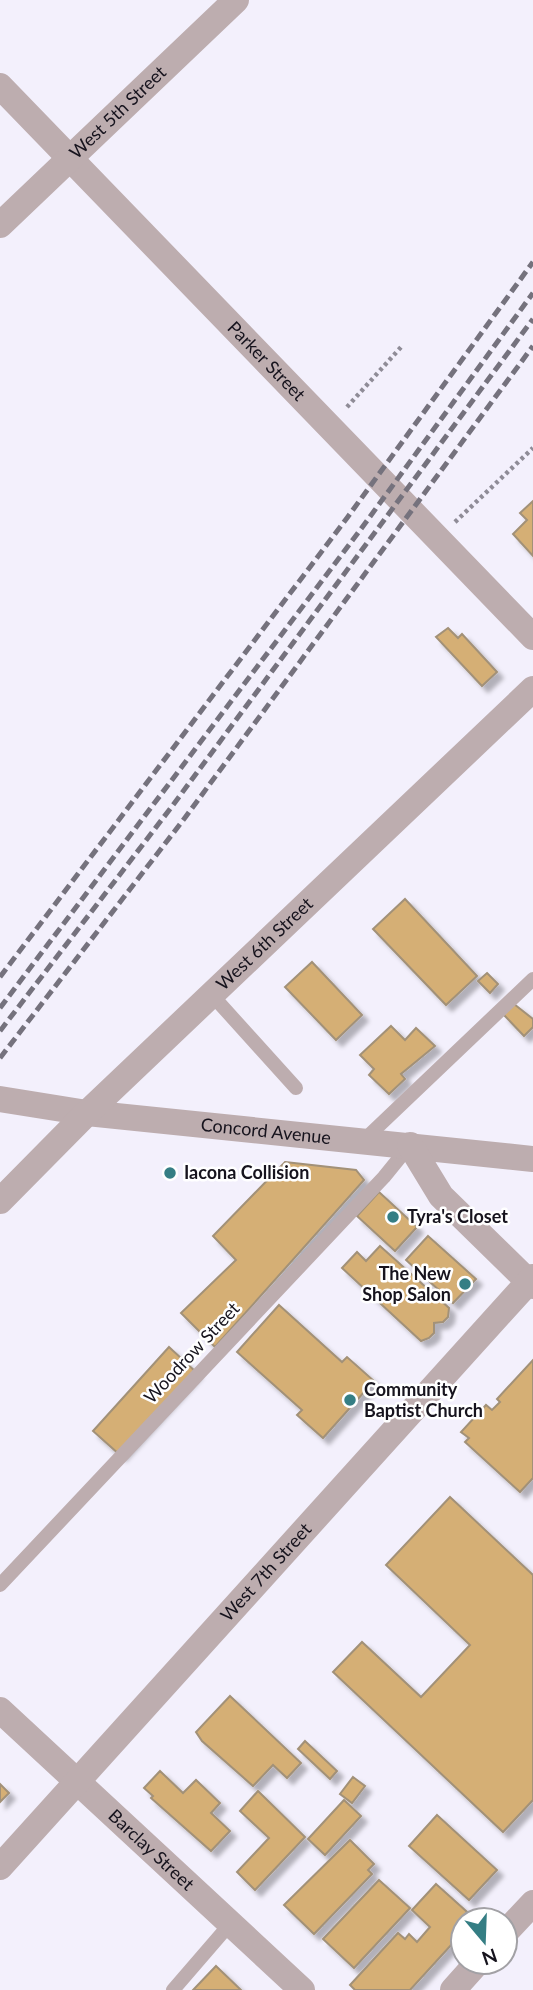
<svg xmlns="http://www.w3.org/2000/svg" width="533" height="1990" viewBox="0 0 533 1990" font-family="Lato,sans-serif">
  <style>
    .building { fill: #d5af75; stroke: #a29178; stroke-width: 2; filter: url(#shadow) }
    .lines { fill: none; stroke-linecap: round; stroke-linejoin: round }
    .path { stroke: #8f8c97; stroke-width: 4.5; stroke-dasharray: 3.5 3.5; stroke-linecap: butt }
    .service { stroke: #bdadaf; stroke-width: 14 }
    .minor { stroke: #bdadaf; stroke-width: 26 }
    .rail { stroke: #75727d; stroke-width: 5; stroke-dasharray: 10 5; stroke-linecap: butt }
    .poi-dot { fill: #357e84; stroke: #fff; stroke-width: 2.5 }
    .labels { text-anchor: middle; stroke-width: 5; stroke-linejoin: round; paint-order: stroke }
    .street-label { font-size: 18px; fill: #16131d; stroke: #fff }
    .poi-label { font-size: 18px; font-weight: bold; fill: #16131d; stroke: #fff; text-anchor: start }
  </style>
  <defs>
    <filter id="shadow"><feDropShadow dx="6" dy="6" stdDeviation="2" flood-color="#0004"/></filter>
  </defs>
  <rect width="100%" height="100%" fill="#f3f0fc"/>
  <g class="building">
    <path d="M 533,501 L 533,556 L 513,534 L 527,520 L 520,513 Z"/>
    <path d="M 448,628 L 458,638 L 462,634 L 497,672 L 482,686 L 436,637 Z"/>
    <path d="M 405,899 L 477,976 L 446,1005 L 373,929 Z"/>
    <path d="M 312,962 L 362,1015 L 336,1040 L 285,987 Z"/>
    <path d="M 487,973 L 498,984 L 490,993 L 478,981 Z"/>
    <path d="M 514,1004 L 533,1019 L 533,1027 L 524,1036 L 503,1014 Z"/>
    <path d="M 391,1026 L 405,1040 L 416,1028 L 435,1046 L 401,1074 L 405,1079 L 389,1094 L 369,1075 L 374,1069 L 360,1055 Z"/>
    <path d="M 285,1162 L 356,1170 L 364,1180 L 215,1347 L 181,1313 L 236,1260 L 213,1236 Z"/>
    <path d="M 379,1192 L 417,1227 L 395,1251 L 357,1216 Z"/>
    <path d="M 428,1236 L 476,1279 L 453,1303 L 406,1260 Z"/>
    <path d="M 380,1246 L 449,1308 L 448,1317 L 443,1322 L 434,1323 L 434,1333 L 429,1338 L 421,1341 L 342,1268 L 357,1252 L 366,1261 Z"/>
    <path d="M 279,1305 L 342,1362 L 347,1357 L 374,1381 L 323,1438 L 297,1415 L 302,1410 L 237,1352 Z"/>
    <path d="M 169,1347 L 196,1372 L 120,1455 L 93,1431 Z"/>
    <path d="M 533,1360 L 533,1478 L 520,1492 L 465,1442 L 469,1438 L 461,1432 L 486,1405 L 492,1410 L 500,1402 L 497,1399 Z"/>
    <path d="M 450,1497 L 533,1575 L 533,1800 L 503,1832 L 333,1672 L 362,1642 L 421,1697 L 470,1645 L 386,1565 Z"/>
    <path d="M 230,1696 L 301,1763 L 287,1778 L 273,1765 L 253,1786 L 202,1741 L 196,1732 Z"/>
    <path d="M 305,1741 L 337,1771 L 330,1779 L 298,1749 Z"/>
    <path d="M 160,1771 L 183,1793 L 196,1780 L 220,1803 L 211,1813 L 230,1831 L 211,1851 L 151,1798 L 153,1796 L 144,1788 Z"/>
    <path d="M 353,1777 L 365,1786 L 352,1803 L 340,1794 Z"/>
    <path d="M 0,1784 L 9,1793 L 0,1802 Z"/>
    <path d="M 258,1791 L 305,1837 L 255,1890 L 237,1872 L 269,1838 L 240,1811 Z"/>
    <path d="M 344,1800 L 361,1816 L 325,1855 L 308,1839 Z"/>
    <path d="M 437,1815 L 497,1870 L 469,1900 L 409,1846 Z"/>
    <path d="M 350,1840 L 374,1864 L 368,1870 L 372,1874 L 314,1934 L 284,1905 Z"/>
    <path d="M 379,1880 L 410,1908 L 354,1968 L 323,1939 Z"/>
    <path d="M 436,1884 L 475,1919 L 463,1920 L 463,1932 L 410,1990 L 355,1990 L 350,1985 L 398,1933 L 405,1939 L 409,1934 L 417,1942 L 430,1927 L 412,1910 Z"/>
    <path d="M 216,1966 L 241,1990 L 193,1990 Z"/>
  </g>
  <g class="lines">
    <g class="path">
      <path d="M 347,407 L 402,346"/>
      <path d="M 455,522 L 533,448"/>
    </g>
    <g class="service">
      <path d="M 212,995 L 296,1088"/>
      <path d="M 365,1139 L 533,979"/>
      <path d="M 0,1585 L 384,1177 L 410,1145"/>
      <path d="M 173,1990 L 230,1924"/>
    </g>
    <g class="minor">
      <path id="s1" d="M 0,86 L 533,637"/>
      <path id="s2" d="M 0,225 L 236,0"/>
      <path id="s3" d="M 0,1099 L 87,1113 L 533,1159"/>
      <path d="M 410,1145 L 441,1196 L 533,1286"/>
      <path id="s4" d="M 0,1201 L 87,1113 L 533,689"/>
      <path id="s5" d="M 0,1710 L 302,1990"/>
      <path id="s6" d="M 0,1867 L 533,1277"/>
      <path d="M 505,1933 L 533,1903"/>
      <path d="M 453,1990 L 478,1962"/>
    </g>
    <g class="rail">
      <path d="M 0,977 L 347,518 L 533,262"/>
      <path d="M 0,1008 L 361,529 L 533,293"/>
      <path d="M 0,1031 L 170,809 L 533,319"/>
      <path d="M 0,1058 L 184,819 L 533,346"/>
    </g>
  </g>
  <g class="poi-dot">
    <circle cx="170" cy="1173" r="7"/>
    <circle cx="393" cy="1217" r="7"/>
    <circle cx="465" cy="1284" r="7"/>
    <circle cx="350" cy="1400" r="7"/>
  </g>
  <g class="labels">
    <g class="street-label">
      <text dy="6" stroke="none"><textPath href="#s2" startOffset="163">West 5th Street</textPath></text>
      <text dy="6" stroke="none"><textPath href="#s1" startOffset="383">Parker Street</textPath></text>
      <text dy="6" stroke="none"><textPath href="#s4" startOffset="369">West 6th Street</textPath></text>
      <text dy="6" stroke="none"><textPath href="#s3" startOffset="268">Concord Avenue</textPath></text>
      <text transform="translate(192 1353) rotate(-47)" y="6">Woodrow Street</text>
      <text dy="6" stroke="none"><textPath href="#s6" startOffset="397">West 7th Street</textPath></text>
      <text dy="6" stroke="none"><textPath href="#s5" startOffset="206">Barclay Street</textPath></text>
    </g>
    <g class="poi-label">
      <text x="184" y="1179">Iacona Collision</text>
      <text x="407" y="1223">Tyra's Closet</text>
      <text x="451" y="1280" text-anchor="end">The New<tspan x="451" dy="21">Shop Salon</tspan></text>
      <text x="364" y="1396">Community<tspan x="364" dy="21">Baptist Church</tspan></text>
    </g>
  </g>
  <g transform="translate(484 1941) rotate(161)"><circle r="33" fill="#ffffff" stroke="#a2a1a5" stroke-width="2"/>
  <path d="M0-5L12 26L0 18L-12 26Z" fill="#357e84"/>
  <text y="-10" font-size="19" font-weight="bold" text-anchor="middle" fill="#16131d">N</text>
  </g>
</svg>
